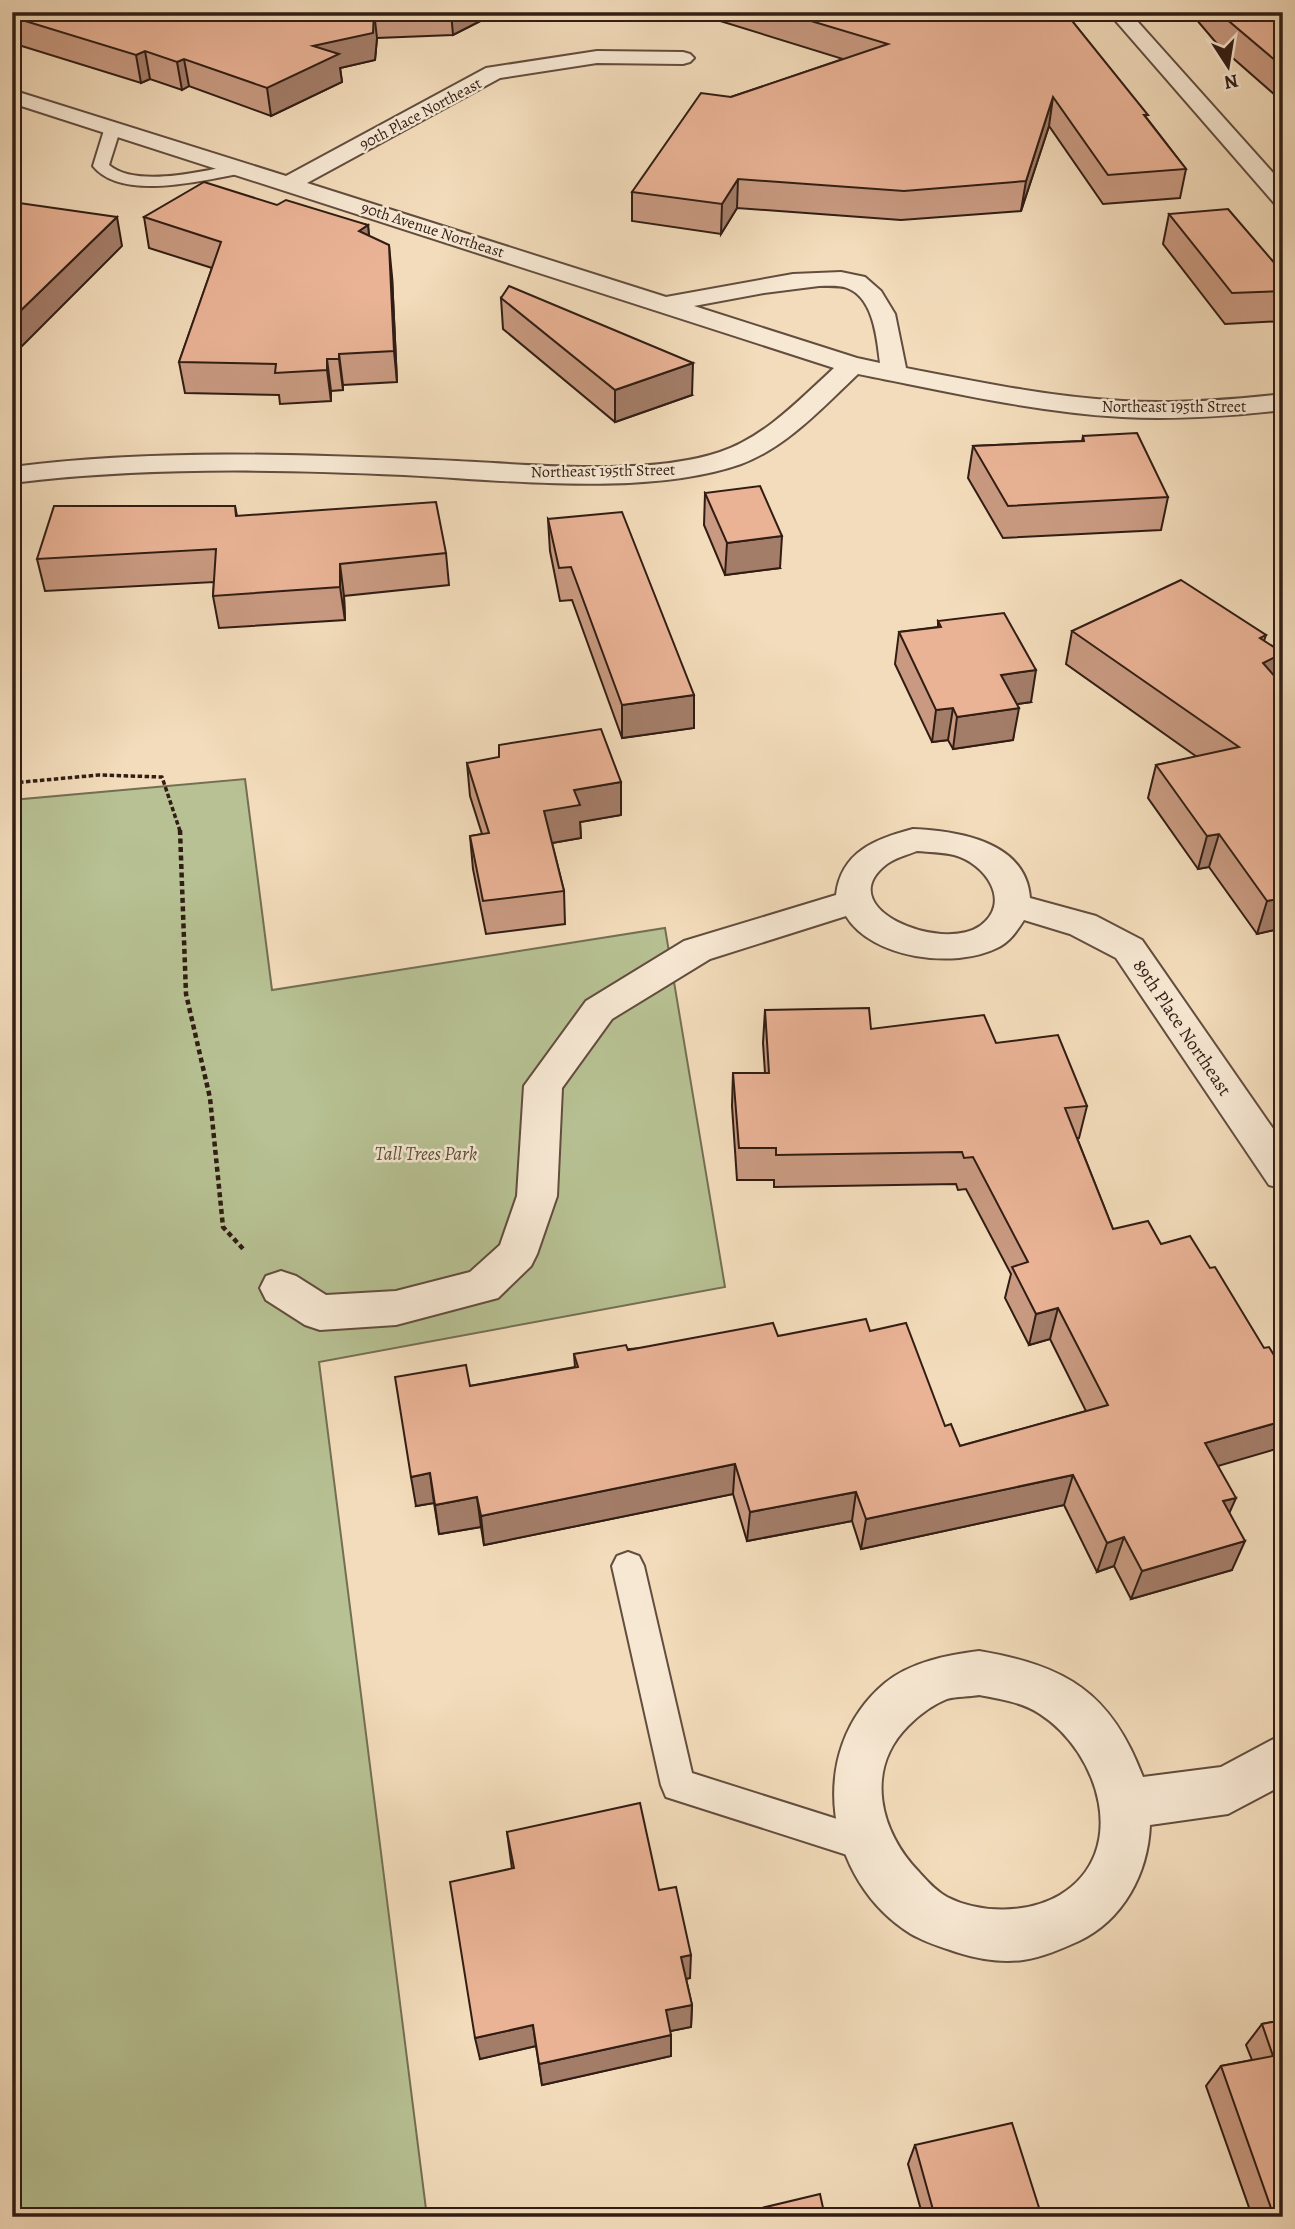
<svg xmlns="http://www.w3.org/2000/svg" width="1295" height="2229" viewBox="0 0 1295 2229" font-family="Alegreya,serif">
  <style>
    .green { fill: #b7c193; stroke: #746f54; stroke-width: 2 }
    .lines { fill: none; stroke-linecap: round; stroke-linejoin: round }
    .service-casing { stroke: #624d3e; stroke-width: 4 }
    .minor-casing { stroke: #624d3e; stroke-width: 4 }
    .path-far1 { stroke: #311d14; stroke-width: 3.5; stroke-dasharray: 4.5 2.5; stroke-linecap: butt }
    .path { stroke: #311d14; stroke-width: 4.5; stroke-dasharray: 5 3.5; stroke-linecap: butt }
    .service { fill: #f7e8d3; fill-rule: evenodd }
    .minor { fill: #f7e8d3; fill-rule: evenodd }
    .wall { fill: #c99a81; stroke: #311d14; stroke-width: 2 }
    .shaded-wall { fill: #a47d69; stroke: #311d14; stroke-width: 2 }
    .building { fill: #eab396; stroke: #311d14; stroke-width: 2 }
    .labels { text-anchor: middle; stroke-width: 5; stroke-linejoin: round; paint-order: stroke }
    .far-street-label { font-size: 16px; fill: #311d14; stroke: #f7e8d3 }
    .street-label { font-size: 19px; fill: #311d14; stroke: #f7e8d3 }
    .park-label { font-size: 19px; font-style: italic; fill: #594e3a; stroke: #f7e8d3 }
  </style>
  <rect width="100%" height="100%" fill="#f3dcbb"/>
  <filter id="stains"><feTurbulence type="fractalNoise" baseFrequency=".00286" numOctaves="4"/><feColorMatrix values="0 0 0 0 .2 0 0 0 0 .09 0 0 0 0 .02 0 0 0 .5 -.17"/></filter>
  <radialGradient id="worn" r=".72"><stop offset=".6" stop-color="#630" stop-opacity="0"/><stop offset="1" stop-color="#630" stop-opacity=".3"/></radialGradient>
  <path class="green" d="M 245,779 L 272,990 L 665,928 L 725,1287 L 319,1362 L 427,2217 L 12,2217 L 12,800 Z"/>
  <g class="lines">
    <defs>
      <g id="service">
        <path d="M 113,122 L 121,127 L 109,165 C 137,189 209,170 243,163 L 251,168 L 243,173 C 204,180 122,202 93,166 L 105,127 Z"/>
        <path d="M 628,1552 L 639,1556 L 644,1566 L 692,1773 L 878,1832 L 883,1844 L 878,1856 L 866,1861 L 666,1797 L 661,1785 L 612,1566 L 617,1556 Z"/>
      </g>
      <g id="minor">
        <path d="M 1108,12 L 1129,12 L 1283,184 L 1283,206 L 1275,204 Z"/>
        <path d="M 597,51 L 683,52 L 690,54 L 694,58 L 690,62 L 683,64 L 597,63 L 500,78 L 307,183 L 666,297 L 793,274 L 841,272 L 865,277 L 881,291 L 895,314 L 906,368 C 978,382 1050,397 1123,401 C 1176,404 1230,400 1283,394 L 1283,410 C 1229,416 1176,420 1122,417 C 1033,412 945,391 858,374 C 823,407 787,447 741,464 C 647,497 504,480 404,475 C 272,469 143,467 12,483 L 12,467 C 154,449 293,454 435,460 C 518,463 643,478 720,452 C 765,437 800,399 834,368 L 12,103 L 12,90 L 286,176 L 486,68 ZM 819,286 C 828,286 839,285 847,288 C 874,298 877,339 880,363 L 857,358 L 694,306 L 764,293 Z"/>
        <path d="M 913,829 C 957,831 1026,841 1030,898 L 1096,916 L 1142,940 L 1283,1143 L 1283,1189 L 1269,1185 L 1116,958 L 1070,934 L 1024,920 C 1017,931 1010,942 997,948 C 955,969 872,959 846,916 L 710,959 L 612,1019 L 562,1088 L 557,1196 L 537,1254 L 531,1266 L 498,1298 L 396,1325 L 320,1330 L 305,1325 L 266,1300 L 260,1288 L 266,1276 L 281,1271 L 296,1276 L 326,1295 L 396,1291 L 470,1272 L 500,1245 L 517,1196 L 524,1086 L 586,1001 L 684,941 L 836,895 C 841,852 875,839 913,829 ZM 917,851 C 929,852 942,852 954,855 C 985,863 1013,902 980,926 C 941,953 829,908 887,864 C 895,858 907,855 917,851 Z"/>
        <path d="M 979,1651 C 1066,1666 1111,1692 1143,1777 L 1221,1767 L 1283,1734 L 1283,1785 L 1228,1814 L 1150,1825 C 1148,1874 1123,1920 1079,1941 C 1061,1949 1043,1957 1023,1960 C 1000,1963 978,1959 956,1952 C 941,1947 925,1942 911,1934 C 825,1881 804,1751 885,1683 C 911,1662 947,1655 979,1651 ZM 979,1695 C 1000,1699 1022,1702 1040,1714 C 1099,1752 1131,1852 1060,1895 C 1028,1914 980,1914 947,1897 C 936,1891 927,1881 919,1872 C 880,1832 864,1770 908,1726 C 919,1715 932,1705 947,1699 C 957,1696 969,1697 979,1695 Z"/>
      </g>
    </defs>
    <use href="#service" class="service-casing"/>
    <use href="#minor" class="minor-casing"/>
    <path class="path-far1" d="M 12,783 L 99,775 L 162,777 L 180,831"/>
    <path class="path" d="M 180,830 L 186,994 L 210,1098 L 223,1227 L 245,1251"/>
    <use href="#service" class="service"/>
    <use href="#minor" class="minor"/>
  </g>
  <g class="wall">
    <path d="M 12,12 L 498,12 L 453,35 L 377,38 L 375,60 L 340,68 L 342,82 L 271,116 L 189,86 L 182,90 L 150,79 L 141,83 L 12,43 Z"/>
    <path d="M 691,12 L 1065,12 L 1186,169 L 1180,198 L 1103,204 L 1049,126 L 1021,211 L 901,220 L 737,208 L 721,234 L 632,221 L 632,192 L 731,97 L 843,59 Z"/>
    <path d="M 1190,12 L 1283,12 L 1283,102 L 1218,45 Z"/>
    <path d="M 277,205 L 368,225 L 369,236 L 392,276 L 397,382 L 343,385 L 343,390 L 331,391 L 331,401 L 280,404 L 279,395 L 185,393 L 179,362 L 212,268 L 149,248 L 144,217 Z"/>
    <path d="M 1169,214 L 1283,273 L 1283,321 L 1225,324 L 1163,244 Z"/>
    <path d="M 501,298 L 692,395 L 615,422 L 503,329 Z"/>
    <path d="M 1083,436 L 1168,497 L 1161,530 L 1003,538 L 968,478 L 973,446 L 1082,441 Z"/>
    <path d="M 705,493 L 780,568 L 725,575 L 704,525 Z"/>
    <path d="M 235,506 L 237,516 L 446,553 L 449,585 L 344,596 L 345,620 L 219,628 L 213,596 L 214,582 L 45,591 L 37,559 Z"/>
    <path d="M 548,519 L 694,695 L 694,728 L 622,738 L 572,600 L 560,601 L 550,551 Z"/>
    <path d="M 938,621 L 1031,702 L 1017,704 L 1013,740 L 953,749 L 948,740 L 932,742 L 895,664 L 899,632 L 938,627 Z"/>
    <path d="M 1072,631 L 1266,635 L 1264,641 L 1276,677 L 1283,686 L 1283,928 L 1257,934 L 1209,867 L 1198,869 L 1148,798 L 1156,765 L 1197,757 L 1066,664 Z"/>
    <path d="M 467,763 L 621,815 L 580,822 L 581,838 L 552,843 L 564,891 L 565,924 L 486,934 L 473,869 L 470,836 L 482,834 L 470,796 Z"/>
    <path d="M 765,1010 L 871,1029 L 996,1043 L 1087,1106 L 1079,1138 L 1077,1138 L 1113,1229 L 1218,1466 L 1229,1513 L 1232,1570 L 1131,1599 L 1114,1566 L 1097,1572 L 1064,1505 L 861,1549 L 852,1521 L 747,1541 L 733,1494 L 484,1545 L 481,1527 L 439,1534 L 434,1503 L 416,1506 L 470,1386 L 575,1367 L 574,1354 L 778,1336 L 870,1331 L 945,1426 L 960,1446 L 1086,1411 L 1050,1339 L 1029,1345 L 1005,1298 L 1011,1274 L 966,1189 L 958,1190 L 956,1184 L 774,1187 L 774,1180 L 737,1180 L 732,1106 L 733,1073 L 765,1073 L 763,1043 Z"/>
    <path d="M 507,1832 L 659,1890 L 690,1978 L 686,1979 L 692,2005 L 691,2027 L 670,2031 L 671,2056 L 542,2085 L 536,2046 L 480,2059 L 512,1869 Z"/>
    <path d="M 1283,2020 L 1283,2217 L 1251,2213 L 1206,2086 L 1221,2066 L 1252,2060 L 1246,2045 L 1262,2024 Z"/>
    <path d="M 915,2145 L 1042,2217 L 923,2217 L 908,2164 Z"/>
  </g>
  <g class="shaded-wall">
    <path d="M 374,12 L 377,38 L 375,60 L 340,68 L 342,82 L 271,116 L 267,88 L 313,46 Z"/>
    <path d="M 451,12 L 498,12 L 453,35 Z"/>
    <path d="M 145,51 L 150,79 L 141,83 L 136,55 Z"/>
    <path d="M 184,59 L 189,86 L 182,90 L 177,62 Z"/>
    <path d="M 1053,97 L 1049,126 L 1021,211 L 1026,181 Z"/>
    <path d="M 738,179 L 737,208 L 721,234 L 722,204 Z"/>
    <path d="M 117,217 L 122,246 L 12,356 L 12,319 Z"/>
    <path d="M 368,225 L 371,256 L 359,231 Z"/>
    <path d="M 389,245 L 392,276 L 397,382 L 394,351 Z"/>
    <path d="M 339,354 L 343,385 L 343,390 L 339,359 Z"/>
    <path d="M 327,359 L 331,391 L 331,401 L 327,370 Z"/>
    <path d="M 693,363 L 692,395 L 615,422 L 615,390 Z"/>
    <path d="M 782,536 L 780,568 L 725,575 L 727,543 Z"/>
    <path d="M 340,564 L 344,596 L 345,620 L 340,587 Z"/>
    <path d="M 1283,653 L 1273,685 L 1263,663 Z"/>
    <path d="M 1036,670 L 1031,702 L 996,707 L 1001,675 Z"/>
    <path d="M 694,695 L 694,728 L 622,738 L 622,705 Z"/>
    <path d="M 953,708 L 948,740 L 932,742 L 936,710 Z"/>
    <path d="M 1019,708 L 1013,740 L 953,749 L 957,717 Z"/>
    <path d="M 621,782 L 621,815 L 580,822 L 581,838 L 546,844 L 544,811 L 574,790 Z"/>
    <path d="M 1219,834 L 1209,867 L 1198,869 L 1207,836 Z"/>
    <path d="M 1283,898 L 1283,928 L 1257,934 L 1267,901 Z"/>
    <path d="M 1058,1308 L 1050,1339 L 1029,1345 L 1036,1314 Z"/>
    <path d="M 1283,1421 L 1283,1447 L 1194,1473 L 1205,1443 Z"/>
    <path d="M 735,1464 L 733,1494 L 484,1545 L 481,1516 Z"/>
    <path d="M 430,1473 L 434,1503 L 416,1506 L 411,1477 Z"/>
    <path d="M 1073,1475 L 1064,1505 L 861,1549 L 866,1519 Z"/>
    <path d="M 856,1492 L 852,1521 L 747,1541 L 750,1512 Z"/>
    <path d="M 477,1497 L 481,1527 L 439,1534 L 435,1505 Z"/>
    <path d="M 1236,1498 L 1223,1527 L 1223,1501 Z"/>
    <path d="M 1124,1537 L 1114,1566 L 1097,1572 L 1107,1543 Z"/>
    <path d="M 1245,1541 L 1232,1570 L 1131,1599 L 1142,1571 Z"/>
    <path d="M 691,1955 L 690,1978 L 680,1980 L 681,1957 Z"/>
    <path d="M 692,2005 L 691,2027 L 666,2032 L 666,2010 Z"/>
    <path d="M 533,2025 L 536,2046 L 480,2059 L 475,2038 Z"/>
    <path d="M 671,2035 L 671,2056 L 542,2085 L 539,2064 Z"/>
  </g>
  <g class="building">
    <path d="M 12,12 L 374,12 L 373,33 L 313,46 L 339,54 L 267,88 L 184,59 L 177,62 L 145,51 L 136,55 L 12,17 Z"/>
    <path d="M 781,12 L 1065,12 L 1148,115 L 1144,115 L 1186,169 L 1108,175 L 1053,97 L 1026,181 L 904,191 L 738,179 L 722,204 L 632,192 L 701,93 L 731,97 L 888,44 Z"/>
    <path d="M 1220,12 L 1283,12 L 1283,67 L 1224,17 Z"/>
    <path d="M 204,182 L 277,205 L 286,200 L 368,225 L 359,231 L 389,245 L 394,351 L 339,354 L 339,359 L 327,359 L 327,370 L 275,373 L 276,364 L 179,362 L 221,242 L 144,217 Z"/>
    <path d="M 12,202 L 117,217 L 12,319 Z"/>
    <path d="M 1228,209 L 1283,273 L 1283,291 L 1232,293 L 1169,214 Z"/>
    <path d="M 509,286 L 693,363 L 615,390 L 501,298 Z"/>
    <path d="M 1137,433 L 1168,497 L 1008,506 L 973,446 L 1084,441 L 1083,436 Z"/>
    <path d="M 760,486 L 782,536 L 727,543 L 705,493 Z"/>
    <path d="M 436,502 L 446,553 L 340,564 L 340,587 L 213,596 L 216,549 L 37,559 L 54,506 L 235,506 L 236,516 Z"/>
    <path d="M 622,512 L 694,695 L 622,705 L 571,567 L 559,568 L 548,519 Z"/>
    <path d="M 1181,580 L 1266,635 L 1260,638 L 1283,653 L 1263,663 L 1283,686 L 1283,898 L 1267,901 L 1219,834 L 1207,836 L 1156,765 L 1239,747 L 1072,631 Z"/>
    <path d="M 1004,613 L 1036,670 L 1001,675 L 1019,708 L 957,717 L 953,708 L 936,710 L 899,632 L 941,627 L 938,621 Z"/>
    <path d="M 601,729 L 621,782 L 574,790 L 580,805 L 544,811 L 564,891 L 483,901 L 470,836 L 489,833 L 467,763 L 499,757 L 499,745 Z"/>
    <path d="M 869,1008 L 871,1029 L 984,1015 L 996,1043 L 1058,1035 L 1087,1106 L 1065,1108 L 1113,1229 L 1148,1221 L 1161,1244 L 1190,1236 L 1210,1268 L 1215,1267 L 1264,1348 L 1269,1347 L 1283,1370 L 1283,1421 L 1205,1443 L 1236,1498 L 1223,1501 L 1245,1541 L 1142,1571 L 1124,1537 L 1107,1543 L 1073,1475 L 866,1519 L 856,1492 L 750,1512 L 735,1464 L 481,1516 L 477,1497 L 435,1505 L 430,1473 L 411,1477 L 395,1377 L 466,1365 L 470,1386 L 578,1367 L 574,1354 L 626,1345 L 628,1350 L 773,1323 L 778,1336 L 866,1319 L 870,1331 L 906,1323 L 945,1426 L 951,1424 L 960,1446 L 1108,1405 L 1058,1308 L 1036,1314 L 1012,1267 L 1028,1262 L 973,1157 L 964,1158 L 962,1152 L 776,1155 L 776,1148 L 739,1148 L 733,1073 L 769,1073 L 765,1010 Z"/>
    <path d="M 640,1803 L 659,1890 L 676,1887 L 691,1955 L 681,1957 L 692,2005 L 666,2010 L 671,2035 L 539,2064 L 533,2025 L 475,2038 L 450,1882 L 514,1868 L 507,1832 Z"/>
    <path d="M 1283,2020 L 1283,2217 L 1234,2217 L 1271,2208 L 1221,2066 L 1273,2056 L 1262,2024 Z"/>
    <path d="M 1012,2123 L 1042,2217 L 935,2217 L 915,2145 Z"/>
    <path d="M 820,2194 L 825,2217 L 724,2217 Z"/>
    <path d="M 1121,2213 L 1122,2217 L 1105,2217 Z"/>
  </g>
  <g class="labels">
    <g class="far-street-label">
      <text transform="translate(420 113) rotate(-28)" y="6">90th Place Northeast</text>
      <text transform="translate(433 229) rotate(18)" y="6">90th Avenue Northeast</text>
      <text x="1174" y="412">Northeast 195th Street</text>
      <text transform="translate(603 470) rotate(-1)" y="6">Northeast 195th Street</text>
    </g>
    <g class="street-label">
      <text transform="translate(1183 1027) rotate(56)" y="7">89th Place Northeast</text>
    </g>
    <g class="park-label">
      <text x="426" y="1160">Tall Trees Park</text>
    </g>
  </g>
  <rect width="1295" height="2229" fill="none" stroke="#f3dcbb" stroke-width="42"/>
  <rect x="14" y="14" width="1267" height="2201" fill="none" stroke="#311d14" stroke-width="3.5"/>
  <rect x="21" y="21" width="1253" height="2187" fill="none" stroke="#311d14" stroke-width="2"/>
  <g transform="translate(1228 66) rotate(168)" stroke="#f7e8d3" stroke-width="5" paint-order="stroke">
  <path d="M0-5L12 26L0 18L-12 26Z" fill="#311d14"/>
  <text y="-10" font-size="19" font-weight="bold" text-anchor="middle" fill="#311d14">N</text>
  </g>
  <rect width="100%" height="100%" filter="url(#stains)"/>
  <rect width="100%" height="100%" fill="url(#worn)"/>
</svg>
